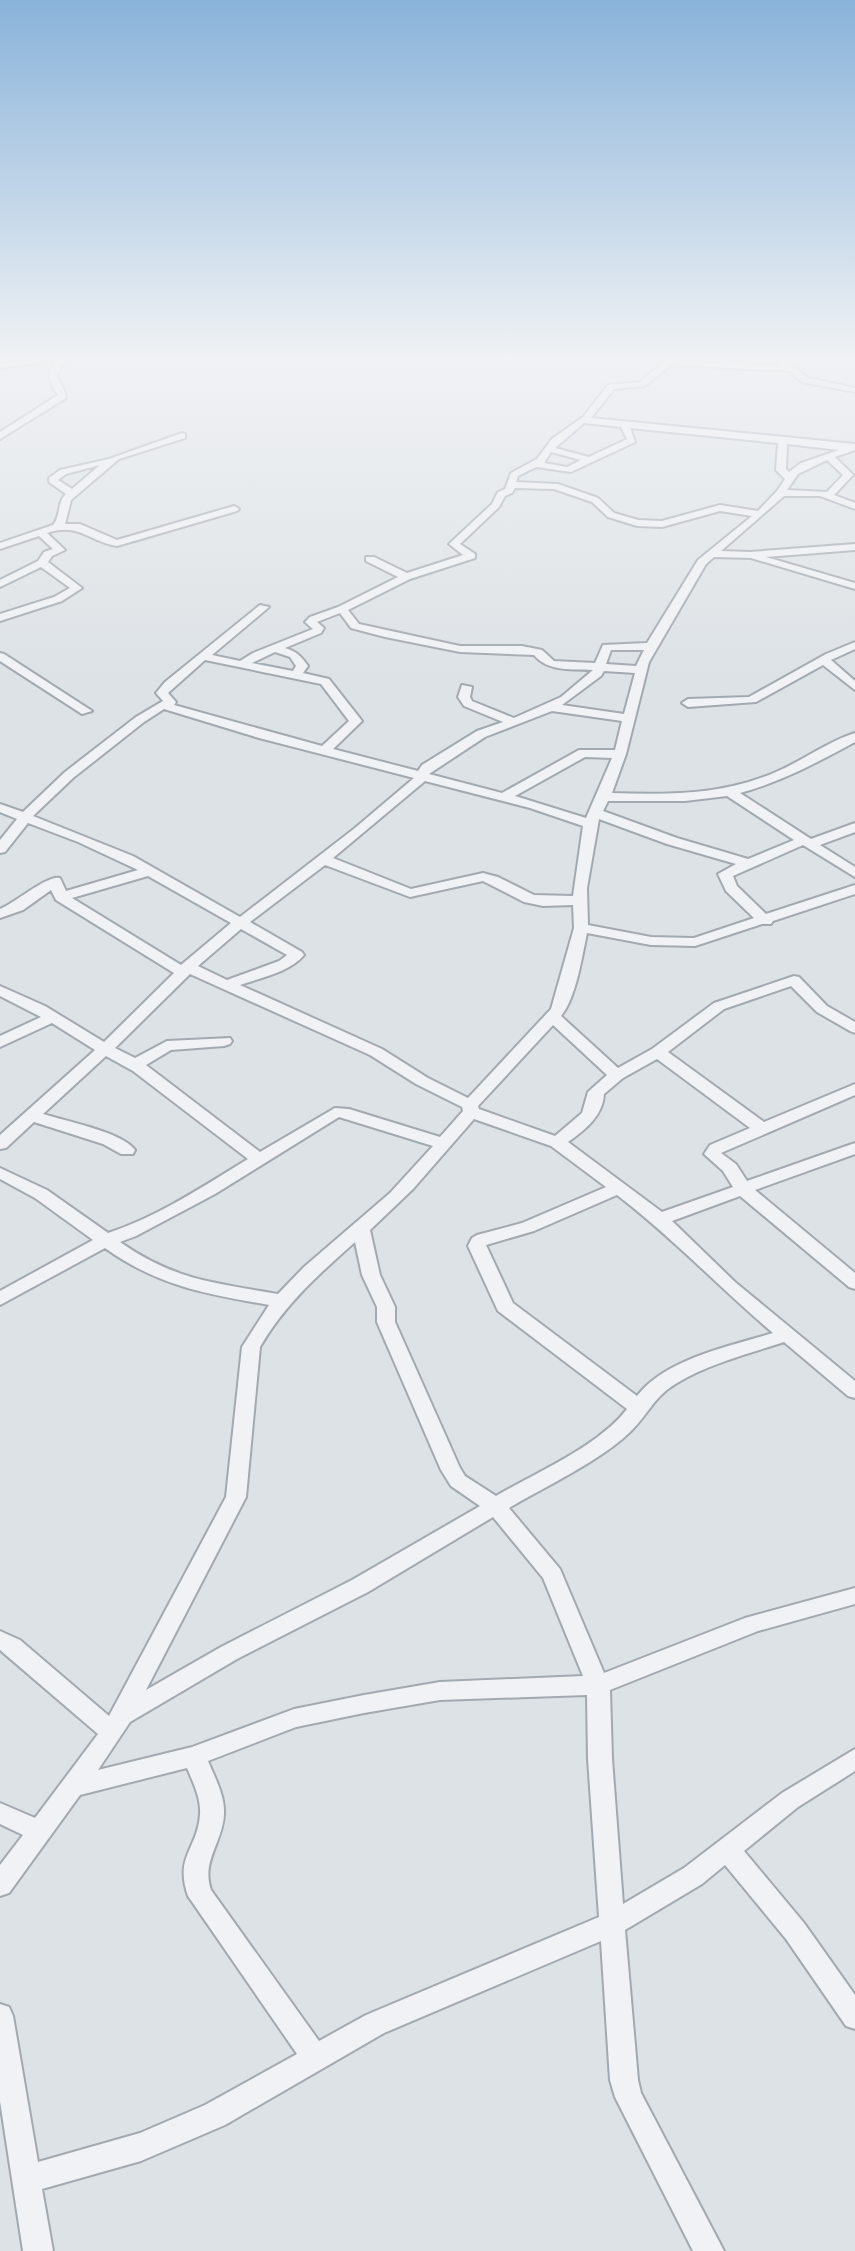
<svg xmlns="http://www.w3.org/2000/svg" width="855" height="2251" viewBox="0 0 855 2251" font-family="Barlow,sans-serif">
  <style>
    .lines { fill: none; stroke-linecap: round; stroke-linejoin: round }
    .minor-casing { stroke: #a3a9b0; stroke-width: 4 }
    .minor { fill: #f0f2f5; fill-rule: evenodd }
  </style>
  <rect width="100%" height="100%" fill="#dde2e6"/>
  <g class="lines">
    <defs>
      <g id="minor">
        <path d="M 30,360 L 57,360 L 0,368 L 0,364 Z"/>
        <path d="M 58,360 L 68,360 C 47,379 64,380 66,398 L 0,439 L 0,432 L 58,395 C 49,383 45,371 58,360 Z"/>
        <path d="M 666,360 L 783,366 L 778,361 L 786,360 L 808,378 L 855,388 L 855,392 L 802,382 L 790,371 L 671,365 L 645,386 L 614,389 L 591,418 L 855,444 L 855,450 L 835,457 L 853,475 L 834,495 L 855,503 L 855,509 L 820,496 L 784,496 L 721,551 L 750,552 L 855,544 L 855,550 L 766,557 L 855,583 L 855,589 L 751,558 L 714,557 L 706,564 L 649,662 L 626,754 L 612,793 C 669,795 723,795 776,772 C 800,762 831,740 855,733 L 855,742 C 818,762 781,782 740,793 L 811,839 L 855,823 L 855,832 L 820,845 L 855,867 L 855,877 L 803,845 L 733,876 L 737,886 L 766,914 L 855,885 L 855,894 L 773,921 L 771,924 L 762,924 L 695,946 L 651,945 L 587,933 C 582,957 576,998 561,1016 L 618,1068 L 652,1049 L 714,1003 L 794,976 L 799,977 L 827,1006 L 855,1022 L 855,1033 L 850,1031 L 817,1012 L 791,986 L 724,1009 L 668,1052 L 764,1122 L 855,1084 L 855,1095 L 721,1153 L 736,1164 L 747,1181 L 855,1143 L 855,1154 L 755,1190 L 855,1273 L 855,1289 L 849,1287 L 740,1196 L 672,1221 L 735,1282 L 855,1381 L 855,1398 L 848,1396 L 784,1342 C 748,1354 710,1363 677,1383 C 654,1396 648,1415 630,1432 C 600,1461 546,1486 509,1508 L 560,1569 L 604,1673 L 745,1618 L 855,1588 L 855,1604 L 758,1631 L 610,1690 L 612,1759 L 623,1904 L 684,1868 L 782,1793 L 855,1749 L 855,1771 L 798,1807 L 744,1851 L 804,1923 L 855,1995 L 855,2029 L 846,2026 L 786,1939 L 725,1865 L 702,1884 L 625,1930 L 638,2080 L 641,2093 L 724,2251 L 693,2251 L 615,2097 L 610,2080 L 601,1941 L 384,2033 L 225,2125 L 141,2161 L 42,2189 L 53,2251 L 23,2251 L 0,2101 L 0,2004 L 9,2007 L 13,2016 L 38,2162 L 140,2133 L 205,2105 L 297,2054 L 188,1896 C 174,1856 198,1849 200,1814 C 201,1798 193,1782 187,1768 L 80,1795 L 9,1893 L 0,1896 L 0,1865 L 23,1835 L 0,1824 L 0,1803 L 35,1818 L 98,1734 L 0,1650 L 0,1631 L 20,1640 L 109,1716 L 226,1497 L 242,1347 L 269,1305 C 206,1294 158,1286 105,1248 L 0,1305 L 0,1291 L 93,1240 L 35,1198 L 0,1179 L 0,1168 L 47,1190 L 108,1233 C 157,1217 204,1186 248,1159 L 133,1071 L 106,1056 L 43,1114 C 65,1121 122,1132 135,1150 L 133,1154 L 121,1154 L 103,1144 L 34,1122 L 6,1148 L 0,1149 L 0,1135 L 95,1050 L 52,1023 L 0,1047 L 0,1036 L 41,1017 L 0,996 L 0,986 L 45,1006 L 104,1042 L 174,973 L 56,900 L 51,890 L 23,910 L 0,918 L 0,909 C 15,903 47,875 60,878 L 66,891 L 138,870 L 78,842 L 28,823 L 5,852 L 0,853 L 0,840 L 17,819 L 0,812 L 0,804 L 23,812 L 65,772 L 136,717 L 163,701 L 156,693 L 165,682 L 260,605 L 269,607 L 212,655 L 240,661 L 253,653 L 313,629 L 305,622 L 310,617 L 338,607 L 398,577 L 366,561 L 366,557 L 374,557 L 407,573 L 463,555 L 449,544 L 492,504 L 498,492 L 505,489 L 511,473 L 537,459 L 552,439 L 583,417 L 608,385 L 640,382 ZM 584,423 L 621,427 L 627,439 L 589,457 L 555,448 ZM 630,428 L 778,443 L 776,470 L 785,479 L 777,491 L 758,511 L 720,505 L 662,521 L 638,520 L 614,513 L 598,498 L 558,484 L 516,482 L 518,476 L 536,467 L 571,472 L 635,442 ZM 787,444 L 839,450 L 801,463 L 789,472 L 786,469 ZM 551,452 L 581,460 L 567,467 L 544,463 ZM 827,460 L 843,475 L 827,492 L 787,490 L 798,474 ZM 515,488 L 554,489 L 592,502 L 608,517 L 637,526 L 662,527 L 720,511 L 752,516 L 698,560 L 647,643 L 603,645 L 595,663 L 554,661 L 542,650 L 522,646 L 460,646 L 359,624 L 348,610 L 410,579 L 475,558 L 475,554 L 460,544 L 499,507 L 505,496 L 512,493 ZM 340,613 L 351,628 L 385,637 L 460,652 L 534,655 C 548,672 572,669 593,670 L 561,697 L 514,718 L 472,701 L 470,697 L 472,687 L 462,685 L 458,697 L 464,706 L 503,722 L 477,731 L 422,765 L 418,771 L 333,749 L 362,721 L 329,679 L 303,673 L 308,666 C 301,656 297,652 285,648 L 321,633 L 324,628 L 317,622 ZM 611,650 L 644,650 L 636,666 L 606,664 ZM 275,652 L 290,657 L 296,666 L 293,671 L 252,663 ZM 205,660 L 321,684 L 349,721 L 322,746 L 174,705 L 176,702 L 168,693 ZM 604,671 L 635,673 L 624,714 L 562,705 L 601,676 ZM 164,709 L 259,738 L 414,778 L 355,828 L 240,917 L 133,856 L 33,816 L 73,778 L 144,722 ZM 552,711 L 622,721 L 615,750 L 579,750 L 502,793 L 429,774 L 485,737 ZM 585,757 L 612,758 L 586,818 L 515,796 ZM 425,781 L 530,808 L 583,826 L 573,896 L 534,895 L 498,877 L 483,873 L 411,889 L 333,858 ZM 727,796 L 794,840 L 748,859 L 677,838 L 603,811 L 608,801 L 685,801 ZM 599,819 L 667,844 L 736,864 L 718,874 L 726,891 L 754,918 L 694,938 L 651,937 L 588,925 L 587,888 ZM 325,865 L 410,897 L 483,881 L 524,902 L 543,906 L 573,905 L 574,928 L 551,1009 L 468,1098 L 428,1078 L 382,1049 L 240,985 C 260,978 290,972 304,955 L 302,952 L 250,922 ZM 148,876 L 231,923 L 181,965 L 72,898 ZM 241,929 L 287,955 L 279,961 L 227,980 L 198,966 ZM 190,974 L 370,1055 L 416,1084 L 462,1107 L 463,1111 L 440,1137 L 349,1109 L 335,1108 L 260,1152 L 146,1065 L 171,1050 L 224,1046 L 230,1044 L 232,1041 L 230,1038 L 167,1041 L 135,1058 L 115,1048 ZM 553,1025 L 607,1075 L 588,1092 L 582,1113 L 555,1136 L 479,1109 L 478,1106 ZM 657,1059 L 750,1128 L 710,1145 L 704,1154 L 723,1171 L 733,1187 L 662,1212 L 568,1142 C 585,1130 603,1116 604,1094 L 623,1078 ZM 339,1117 L 433,1146 L 390,1193 L 304,1267 L 278,1294 C 215,1283 174,1280 120,1242 L 136,1236 L 215,1194 ZM 474,1119 L 551,1146 L 606,1187 L 522,1223 L 477,1235 L 472,1238 L 468,1246 L 498,1311 L 627,1409 C 599,1446 537,1472 496,1496 L 465,1476 L 460,1468 L 395,1322 L 395,1307 L 380,1275 L 370,1230 L 413,1189 ZM 617,1195 C 672,1237 720,1288 773,1333 C 730,1346 665,1359 637,1396 L 513,1303 L 486,1245 L 534,1231 ZM 355,1242 L 362,1275 L 377,1307 L 377,1322 L 441,1470 L 451,1486 L 480,1506 L 352,1580 L 221,1647 L 146,1690 L 246,1497 L 260,1347 C 284,1305 319,1274 355,1242 ZM 493,1517 L 543,1578 L 583,1676 L 440,1682 L 364,1695 L 294,1709 L 192,1747 L 98,1770 L 130,1722 L 237,1659 L 368,1592 ZM 587,1695 L 588,1759 L 599,1917 L 366,2015 L 319,2041 L 211,1890 C 201,1861 223,1842 224,1814 C 225,1796 215,1778 208,1761 L 296,1727 L 364,1713 L 440,1700 Z"/>
        <path d="M 182,433 L 185,434 L 185,438 L 119,459 L 71,500 L 65,524 L 80,524 L 117,540 L 234,506 L 239,509 L 237,511 L 117,546 C 88,541 79,522 47,533 L 65,550 L 52,556 L 48,562 L 82,588 L 62,601 L 0,621 L 0,614 L 54,597 L 70,588 L 41,567 L 0,587 L 0,580 L 38,561 L 44,552 L 53,549 L 39,536 L 0,549 L 0,543 L 53,525 C 61,516 57,502 66,494 L 49,482 L 49,478 L 60,470 L 109,459 ZM 100,465 L 72,489 L 58,480 L 66,474 Z"/>
        <path d="M 855,642 L 855,649 L 831,660 L 855,681 L 855,690 L 823,665 L 756,702 L 688,707 L 682,703 L 688,699 L 749,697 L 826,654 Z"/>
        <path d="M 0,653 L 4,654 L 92,711 L 82,714 L 0,661 Z"/>
      </g>
    </defs>
    <use href="#minor" class="minor-casing"/>
    <use href="#minor" class="minor"/>
  </g>
  <linearGradient id="sky" x2="0" y2="1"><stop stop-color="#89b3da"/><stop offset="0.53" stop-color="#f0f2f4"/><stop offset="1" stop-color="#f0f2f4" stop-opacity="0"/></linearGradient>
  <rect width="855" height="675" fill="url(#sky)"/>
</svg>
